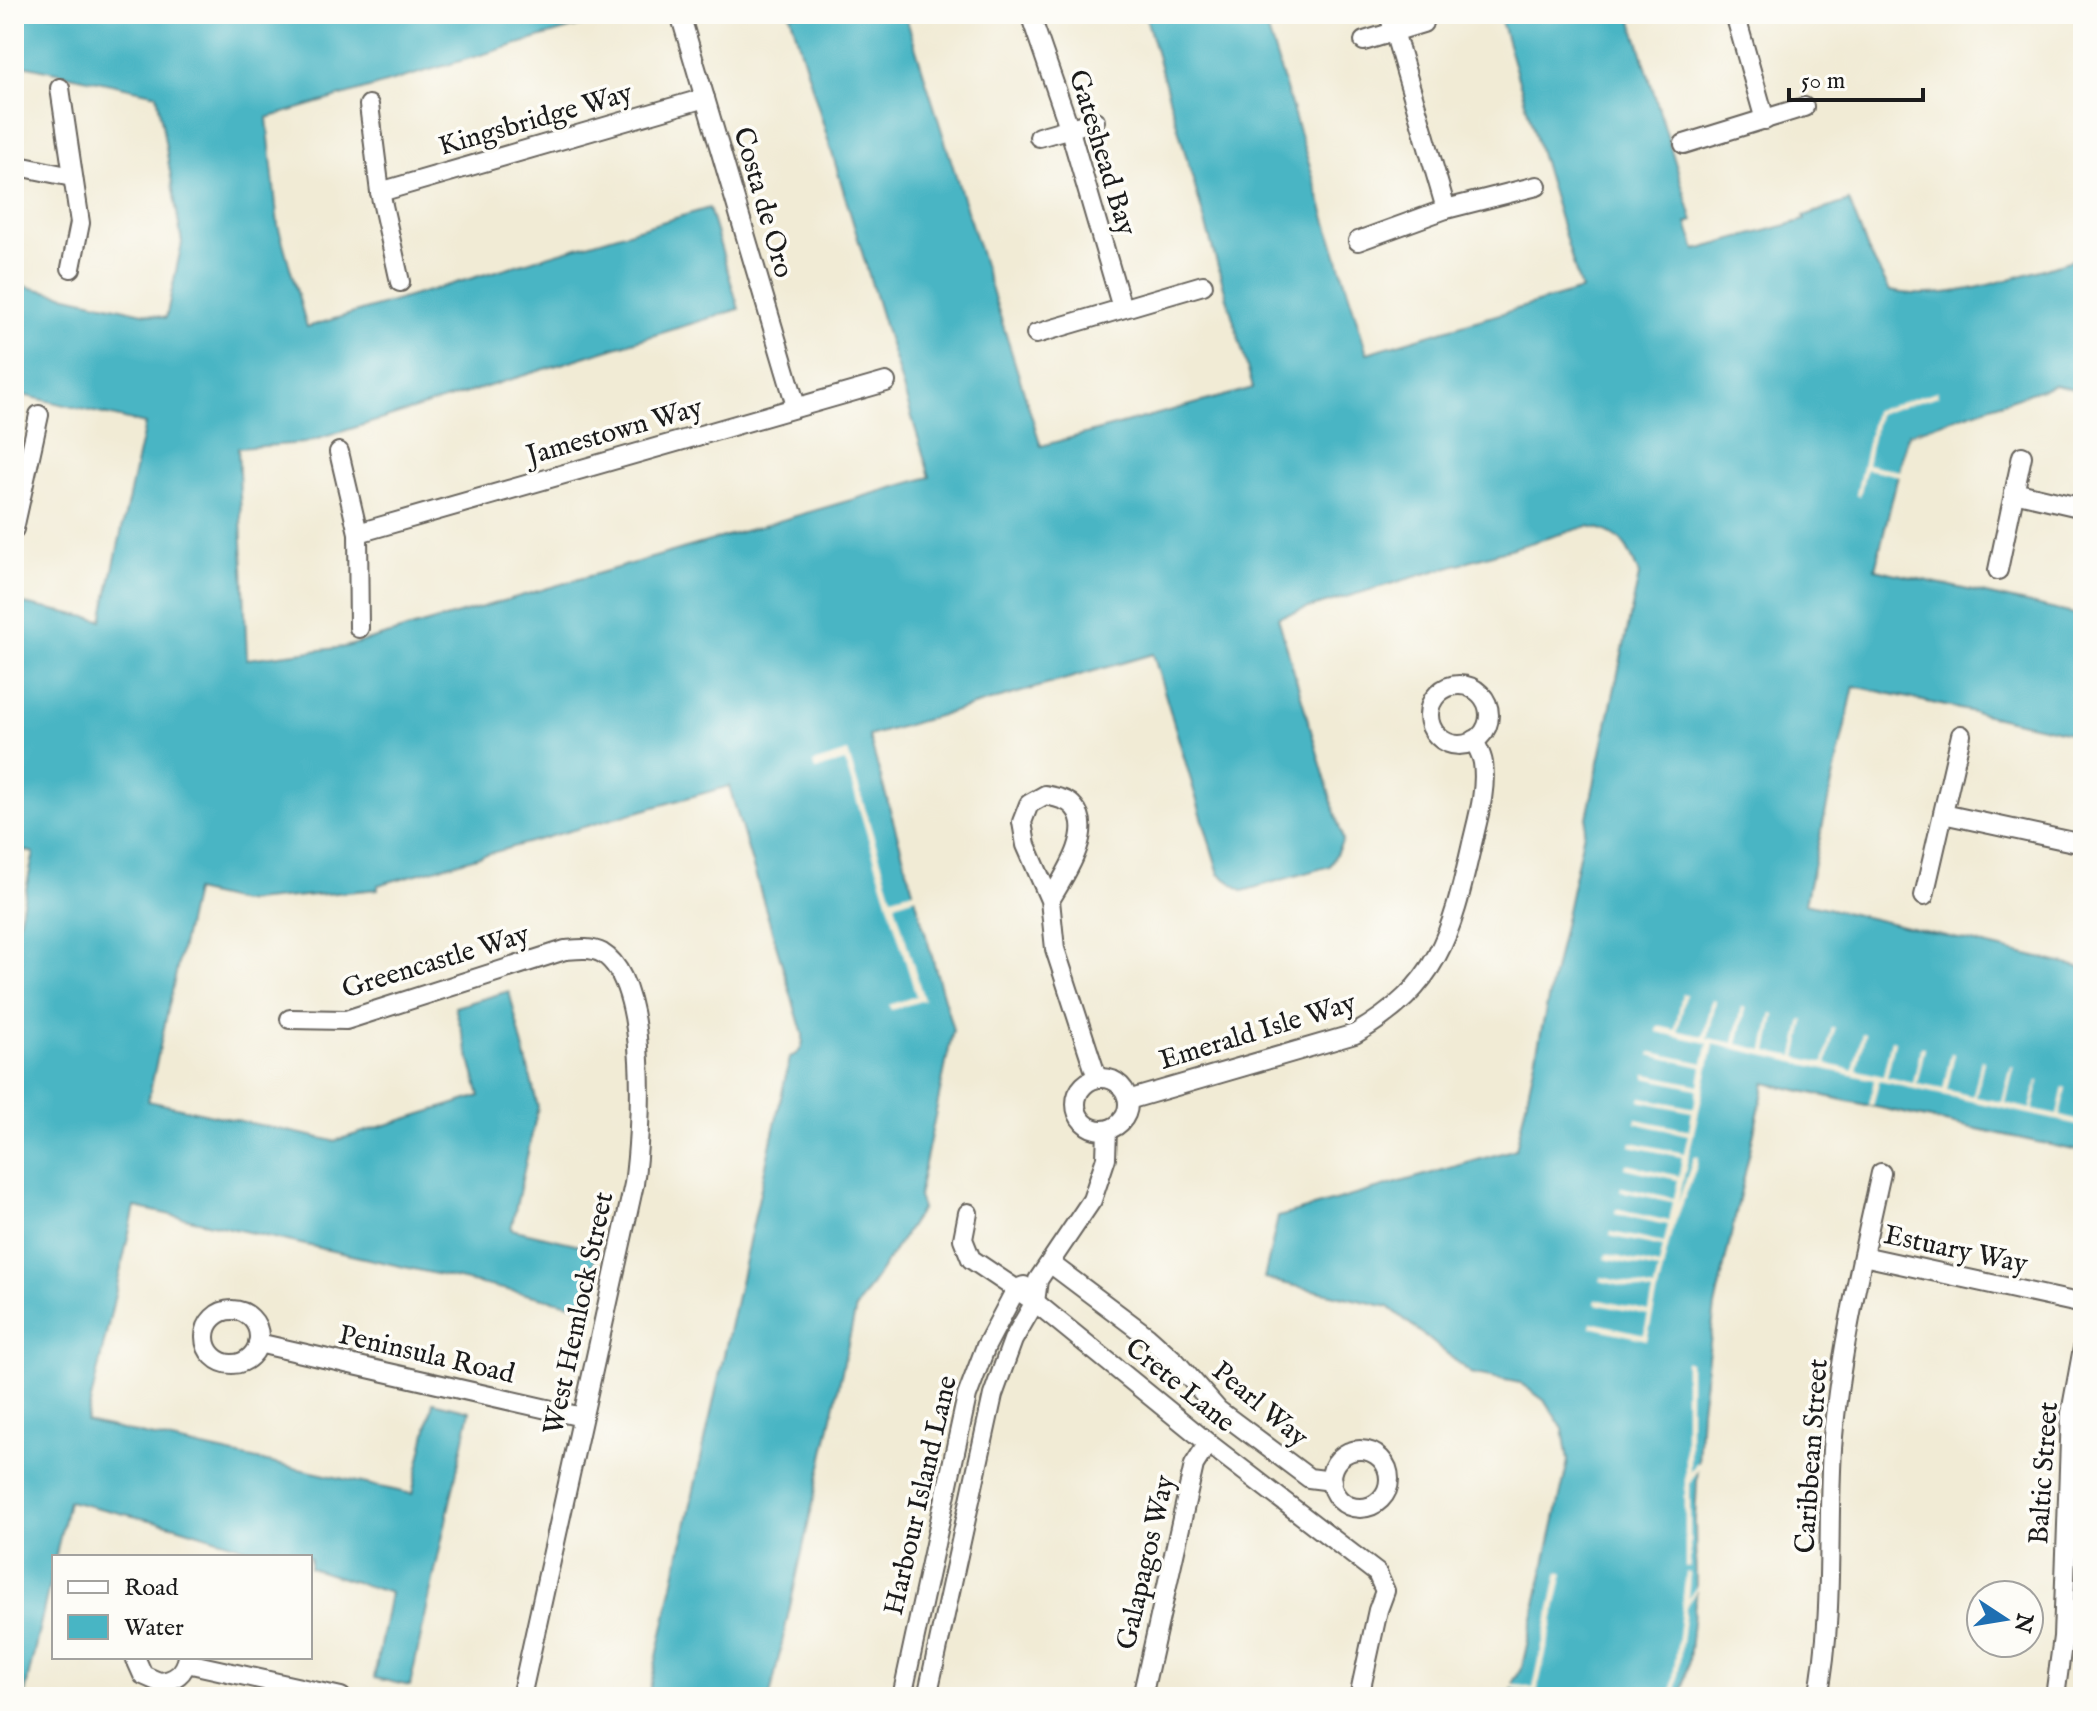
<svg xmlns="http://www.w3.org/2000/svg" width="2097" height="1711" viewBox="0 0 2097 1711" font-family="'IM FELL English',serif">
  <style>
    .water { fill: #48b5c4; stroke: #326870; stroke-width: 2 }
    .pier { fill: #f1ebd5 }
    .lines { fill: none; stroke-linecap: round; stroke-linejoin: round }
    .minor-casing { stroke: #67645d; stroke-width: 22 }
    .minor { stroke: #fff; stroke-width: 18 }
    .labels { text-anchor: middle; stroke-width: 7; stroke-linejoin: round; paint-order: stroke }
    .street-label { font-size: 28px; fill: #1c1c1c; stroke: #fdfcf7 }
  </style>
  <rect width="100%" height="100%" fill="#fdfcf7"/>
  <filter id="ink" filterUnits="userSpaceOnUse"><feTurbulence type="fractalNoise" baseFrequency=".0125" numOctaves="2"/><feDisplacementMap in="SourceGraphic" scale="16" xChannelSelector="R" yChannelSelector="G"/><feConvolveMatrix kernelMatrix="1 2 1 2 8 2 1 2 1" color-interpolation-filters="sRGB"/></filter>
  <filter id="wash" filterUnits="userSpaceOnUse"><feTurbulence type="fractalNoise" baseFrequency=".006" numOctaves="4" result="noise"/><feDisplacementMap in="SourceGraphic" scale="32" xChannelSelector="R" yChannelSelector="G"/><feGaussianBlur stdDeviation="1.8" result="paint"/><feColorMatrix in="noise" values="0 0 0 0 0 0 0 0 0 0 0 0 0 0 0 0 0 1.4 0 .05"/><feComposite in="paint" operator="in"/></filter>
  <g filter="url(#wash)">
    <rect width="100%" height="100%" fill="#f1ebd5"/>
    <path class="water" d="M 14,14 L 620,14 L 267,118 L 278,225 L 307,327 L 709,208 L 739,309 L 305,443 L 238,448 L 247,659 L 345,647 L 930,477 L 790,14 L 905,14 L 1041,446 L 1253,388 L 1145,14 L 1263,14 L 1367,353 L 1581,290 L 1499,14 L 1630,14 L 1693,221 L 1687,223 L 1696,250 L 1805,220 L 1804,216 L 1849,201 L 1868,250 L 1890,291 C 1954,304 2021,274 2083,257 L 2083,391 L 2054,385 L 1908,434 L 1875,569 L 2083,616 L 2083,736 L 1854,686 L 1805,903 L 2083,968 L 2083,1152 L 1765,1083 L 1715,1307 L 1701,1408 L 1695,1520 L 1696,1592 L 1689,1660 L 1681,1697 L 1511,1697 L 1514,1680 L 1522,1667 L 1568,1461 L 1563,1429 L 1545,1401 L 1520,1383 L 1471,1373 L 1389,1307 L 1264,1279 L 1278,1217 L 1516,1149 L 1639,575 C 1627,544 1622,533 1588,526 L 1278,617 L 1343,840 L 1330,866 L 1243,891 L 1219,874 L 1153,654 L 869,736 L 953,1030 L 918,1197 L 922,1208 L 856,1308 L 770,1697 L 648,1697 L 790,1057 C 802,1052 803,1047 803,1035 L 729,786 L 378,885 L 378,889 L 241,902 L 194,891 L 148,1101 L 334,1141 L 480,1096 L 455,1007 L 509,991 L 538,1107 L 511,1229 L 597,1249 L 584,1307 L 135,1207 L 86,1422 L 412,1494 L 433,1402 L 470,1411 L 410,1686 L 374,1678 L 390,1593 L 310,1568 L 310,1557 L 276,1557 L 176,1526 L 68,1501 L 24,1697 L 14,1697 L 14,944 L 34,853 L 14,848 L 14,602 L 102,620 L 145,424 L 14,393 L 14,284 L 166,318 L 182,243 L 157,94 L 14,63 Z"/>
    <g class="pier">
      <path d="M 1937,391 L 1938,396 L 1878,414 L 1867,464 L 1901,471 L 1900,476 L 1866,469 L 1860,496 L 1856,495 L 1874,411 Z"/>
      <path d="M 848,752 L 892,897 L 917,890 L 919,896 L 895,904 L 924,1000 L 891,1010 L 889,1005 L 916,996 L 845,762 L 815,770 L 813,763 Z"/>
      <path d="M 1682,994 L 1686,994 L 1678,1031 L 1704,1036 L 1712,1000 L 1716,1001 L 1708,1038 L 1734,1043 L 1742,1007 L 1746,1008 L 1738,1044 L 1764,1050 L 1772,1013 L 1775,1014 L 1768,1051 L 1794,1056 L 1802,1020 L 1805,1021 L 1797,1057 L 1824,1063 L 1832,1027 L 1835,1028 L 1827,1064 L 1853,1070 L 1862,1033 L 1865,1034 L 1857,1070 L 1883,1076 L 1891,1040 L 1895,1041 L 1887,1077 L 1913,1083 L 1921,1047 L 1925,1047 L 1917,1084 L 1943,1089 L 1951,1053 L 1955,1054 L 1947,1090 L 1973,1096 L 1981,1060 L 1984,1061 L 1976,1097 L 2002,1102 L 2011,1067 L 2014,1067 L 2006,1103 L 2030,1109 L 2037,1081 L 2039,1082 L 2033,1110 L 2057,1115 L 2063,1087 L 2066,1088 L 2060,1115 L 2083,1121 L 2083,1126 L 1879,1081 L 1873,1106 L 1869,1106 L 1874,1080 L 1714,1044 L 1678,1203 L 1694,1156 L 1698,1157 L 1697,1166 L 1671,1234 L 1647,1340 L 1590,1327 L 1591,1322 L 1644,1334 L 1648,1315 L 1595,1304 L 1596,1299 L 1649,1311 L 1653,1293 L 1600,1281 L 1601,1277 L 1654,1289 L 1658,1270 L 1605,1259 L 1606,1254 L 1659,1266 L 1663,1247 L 1610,1236 L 1611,1232 L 1664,1243 L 1668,1225 L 1615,1214 L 1616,1209 L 1669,1221 L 1673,1202 L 1620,1191 L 1621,1187 L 1674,1198 L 1678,1180 L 1625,1168 L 1626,1164 L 1679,1176 L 1682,1157 L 1630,1146 L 1631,1142 L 1684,1153 L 1688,1135 L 1635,1123 L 1636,1119 L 1689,1130 L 1692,1112 L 1640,1101 L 1641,1097 L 1694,1108 L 1697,1089 L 1646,1078 L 1646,1074 L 1699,1085 L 1702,1067 L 1650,1055 L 1651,1052 L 1703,1063 L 1708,1043 L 1657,1032 L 1658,1026 L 1675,1030 Z"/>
      <path d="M 1685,1362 L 1690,1362 L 1690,1472 L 1696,1463 L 1699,1463 L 1699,1469 L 1690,1483 L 1690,1567 L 1685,1567 Z"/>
      <path d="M 1558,1572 L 1564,1573 L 1537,1693 L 1535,1697 L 1529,1697 L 1532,1692 L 1509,1687 L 1510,1683 L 1533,1688 Z"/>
      <path d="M 1686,1572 L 1690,1573 L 1688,1598 L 1697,1586 L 1697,1590 L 1686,1607 L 1676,1694 L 1671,1694 Z"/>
    </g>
  </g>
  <g filter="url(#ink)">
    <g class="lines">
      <defs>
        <g id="minor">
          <path d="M 680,14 L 796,406"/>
          <path d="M 1030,14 L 1069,127 L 1122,308"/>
          <path d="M 1389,14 L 1446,209"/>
          <path d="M 1735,14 L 1765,120"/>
          <path d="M 1364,41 L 1423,23"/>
          <path d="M 60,88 L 80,223 L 71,268"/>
          <path d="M 369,105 L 380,192 L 400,282"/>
          <path d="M 1039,137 L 1095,121"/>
          <path d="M 1684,144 L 1804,107"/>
          <path d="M 14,165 L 72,177"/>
          <path d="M 380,192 L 705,98"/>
          <path d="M 1358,241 L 1446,209 L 1537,186"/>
          <path d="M 1036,334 L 1203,285"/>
          <path d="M 339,452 L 358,533 L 359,628"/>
          <path d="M 2014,492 L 2083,508"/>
          <path d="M 14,529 L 39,415"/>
          <path d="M 358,533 L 886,382"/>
          <path d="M 1998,570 L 2022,456"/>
          <circle cx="1459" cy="715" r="30"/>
          <path d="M 1943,814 L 2083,844"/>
          <path d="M 1924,896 L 1961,735"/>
          <path d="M 1050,900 C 1063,878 1096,831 1074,807 C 1068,799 1054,797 1045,795 L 1029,804 L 1022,822 L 1026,845 L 1050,900 L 1055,949 L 1097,1078"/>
          <path d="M 290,1019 L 346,1020 L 565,950 C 577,949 591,947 602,953 C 651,982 641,1134 634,1184 L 521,1697"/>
          <circle cx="1102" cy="1104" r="26"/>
          <path d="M 1128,1100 L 1355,1034 C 1438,986 1451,936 1471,848 C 1477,821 1487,791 1483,763 C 1482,755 1477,747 1474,740"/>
          <path d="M 968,1213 L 963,1239 L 971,1259 L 1035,1302 L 1208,1443 L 1377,1573 L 1385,1591 L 1378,1610 L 1359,1697"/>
          <path d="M 1863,1256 L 2083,1304"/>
          <path d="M 1050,1263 L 1147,1336 L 1176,1362 L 1218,1410 L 1309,1478 L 1332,1481"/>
          <circle cx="232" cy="1337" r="27"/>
          <path d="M 258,1343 L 582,1417"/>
          <circle cx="1360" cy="1479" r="29"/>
          <path d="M 135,1657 L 143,1675 L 159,1682 C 175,1681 185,1673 188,1657"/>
          <path d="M 187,1663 L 341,1697"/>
          <path d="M 902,1697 L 967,1396 L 986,1346 L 1016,1289 L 1024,1286"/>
          <path d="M 927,1697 L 993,1395 L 1013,1340 L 1035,1302 L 1038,1280 L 1092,1200 L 1106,1158 L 1107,1130"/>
          <path d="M 1142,1697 L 1194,1465 L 1208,1443"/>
          <path d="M 1818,1697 C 1834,1615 1827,1532 1832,1449 C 1839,1355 1861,1264 1881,1173"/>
          <path d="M 2055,1697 L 2063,1637 L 2071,1413 L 2083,1348"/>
        </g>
      </defs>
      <use href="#minor" class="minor-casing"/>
      <use href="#minor" class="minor"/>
    </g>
  </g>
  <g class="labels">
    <g class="street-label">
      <text transform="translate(535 118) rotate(-16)" y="10">Kingsbridge Way</text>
      <text transform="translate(1104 152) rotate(73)" y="10">Gateshead Bay</text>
      <text transform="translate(765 202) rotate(74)" y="10">Costa de Oro</text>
      <text transform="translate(614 430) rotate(-16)" y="10">Jamestown Way</text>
      <text transform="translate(435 960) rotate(-17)" y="10">Greencastle Way</text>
      <text transform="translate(1257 1030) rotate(-17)" y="10">Emerald Isle Way</text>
      <text transform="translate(1956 1248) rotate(12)" y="10">Estuary Way</text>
      <text transform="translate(577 1313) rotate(-78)" y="10">West Hemlock Street</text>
      <text transform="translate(427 1353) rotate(13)" y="10">Peninsula Road</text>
      <text transform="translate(1181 1384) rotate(39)" y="10">Crete Lane</text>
      <text transform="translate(1261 1403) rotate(40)" y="10">Pearl Way</text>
      <text transform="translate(1810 1456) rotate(-86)" y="10">Caribbean Street</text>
      <text transform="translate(2042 1473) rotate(-86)" y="10">Baltic Street</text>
      <text transform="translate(919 1495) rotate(-77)" y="10">Harbour Island Lane</text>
      <text transform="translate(1144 1562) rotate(-77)" y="10">Galapagos Way</text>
    </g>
  </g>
  <rect width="2097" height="1711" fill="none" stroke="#fdfcf7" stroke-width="48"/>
  <rect x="52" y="1555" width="260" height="104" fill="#fdfcf7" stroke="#a3a29f" stroke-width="2"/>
  <rect x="68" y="1581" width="40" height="12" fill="#ffffff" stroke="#a3a29f" stroke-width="2"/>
  <text x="124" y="1595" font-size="24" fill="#1c1c1c">Road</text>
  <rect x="68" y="1615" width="40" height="24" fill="#48b5c4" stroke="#a3a29f" stroke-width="2"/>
  <text x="124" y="1635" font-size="24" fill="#1c1c1c">Water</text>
  <g transform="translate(2005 1619) rotate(102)"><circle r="38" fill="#fdfcf7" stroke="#a3a29f" stroke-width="2"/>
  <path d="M0-6L14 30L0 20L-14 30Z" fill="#1f6fb2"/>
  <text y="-12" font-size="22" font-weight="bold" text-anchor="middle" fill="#1c1c1c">N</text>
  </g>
  <path d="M1789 88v12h134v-12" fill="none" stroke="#1c1c1c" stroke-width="4"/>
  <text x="1801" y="88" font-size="24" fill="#1c1c1c" stroke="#fdfcf7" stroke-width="6" paint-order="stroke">50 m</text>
</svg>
